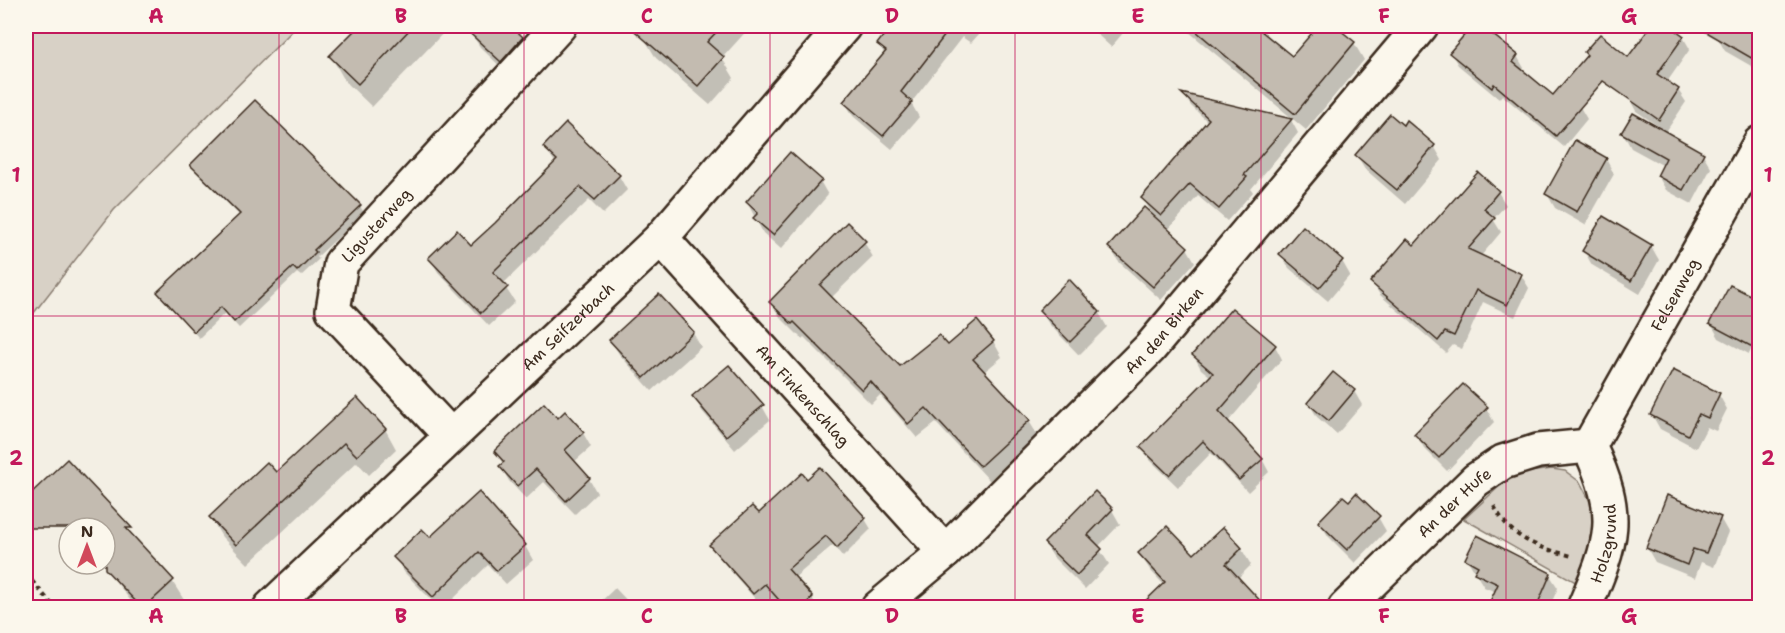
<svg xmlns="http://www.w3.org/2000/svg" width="1785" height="633" font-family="'Shantell Sans',sans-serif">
<rect width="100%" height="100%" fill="#f3efe4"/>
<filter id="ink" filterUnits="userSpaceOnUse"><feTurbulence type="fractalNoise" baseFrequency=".0167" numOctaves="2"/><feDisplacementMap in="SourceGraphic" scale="12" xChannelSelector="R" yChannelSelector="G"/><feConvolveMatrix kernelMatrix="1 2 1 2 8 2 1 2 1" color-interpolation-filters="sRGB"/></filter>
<g filter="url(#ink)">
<g fill="#d8d1c6" stroke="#8a7e72" stroke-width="1.5">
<path d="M26,26H297L114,210L26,323Z"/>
<path d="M1552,469L1565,471L1580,482L1592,505L1597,528L1579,584L1464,519L1504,482L1520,473Z"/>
</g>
<g fill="#0003">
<path d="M361,26H447L448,28L372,107L345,81L331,56Z"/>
<path d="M478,26H509L522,38L530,52L509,75L480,47L471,33Z"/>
<path d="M655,26H751L722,58L734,78L710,105L656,58L644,38Z"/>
<path d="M893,26H986L971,43L962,37L911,103L919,117L892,149L853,116L845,102L885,55L879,44Z"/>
<path d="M1088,26H1129L1111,47Z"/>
<path d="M1182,26H1253L1292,58L1320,26H1332L1354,43L1364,60L1306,130Z"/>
<path d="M1474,26H1480L1517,56L1524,68L1522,71L1553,97L1580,107L1587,119L1564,147L1502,95L1499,99L1458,65L1451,53Z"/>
<path d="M1653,26H1667L1683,37L1690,49L1667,82L1678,90L1686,102L1665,133L1703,154L1711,168L1692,204L1666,190L1658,176L1664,166L1631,148L1623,133L1660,130L1661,128L1636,111L1629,98V60Z"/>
<path d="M1724,26H1760V71L1725,51L1717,37Z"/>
<path d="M1184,95L1291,120L1298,133L1251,189L1253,192L1227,221L1198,196L1168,230L1187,248L1195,262L1161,300L1118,261L1110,247L1153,216L1143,198L1208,122L1191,106Z"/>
<path d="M1434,146L1442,160L1405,204L1365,169L1357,155Z"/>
<path d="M545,147L619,176L627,190L603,214L589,200L503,284L515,302L489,326L438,272L430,258L471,247L556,164Z"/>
<path d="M1606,159L1614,174L1585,225L1555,208L1547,194Z"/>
<path d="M192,165L360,206L364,213L317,257L319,259L301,276L297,273L239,328L225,313L199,338L163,299L159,292L240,216L196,172Z"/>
<path d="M820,181L828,195L781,249L763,233L747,202Z"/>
<path d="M1498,192L1506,205L1493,219L1501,232L1481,256L1521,275L1529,288L1515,317L1483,302L1462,349L1453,345L1446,353L1380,295L1372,282L1414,247Z"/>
<path d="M1760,234V247L1756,240Z"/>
<path d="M864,242L873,257L831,298L900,368L948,347L993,341L1002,357L984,372L1029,421L1038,436L990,481L936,423L917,438L880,395L871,404L804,337L802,339L780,317L771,302Z"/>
<path d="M1651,246L1659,260L1640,294L1592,265L1584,251Z"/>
<path d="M1281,254L1342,261L1350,275L1328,301L1289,268Z"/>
<path d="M1069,282L1099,313L1107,327L1079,355L1049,324L1040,310Z"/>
<path d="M1711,324L1760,334L1749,354L1719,338Z"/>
<path d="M693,333L701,347L652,391L619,354L611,340Z"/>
<path d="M1275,346L1282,359L1227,423L1262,459L1269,472L1248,492L1211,453L1178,487L1150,460L1142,447L1211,377L1201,369L1194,356Z"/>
<path d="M1354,391L1362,405L1337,434L1317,417L1309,403Z"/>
<path d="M1719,395L1727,409L1716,431L1707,427L1696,448L1660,429L1652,415Z"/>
<path d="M694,397L762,406L770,420L735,450L702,411Z"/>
<path d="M357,400L385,429L396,449L369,475L357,462L248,564L222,537L210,517L276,474Z"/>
<path d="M1760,400V430L1751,416Z"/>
<path d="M1486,408L1494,422L1447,471L1424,448L1416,434Z"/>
<path d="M558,420L583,433L591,447L574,462L589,479L597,493L575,514L544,482L526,499L509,481L501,467L503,464L496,451Z"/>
<path d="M1095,493L1112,510L1120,524L1098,547L1109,564L1085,589L1054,558L1045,544Z"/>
<path d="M759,515L865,519L871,529L843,557L833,545L794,578L812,597L817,608H763L717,555L711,545Z"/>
<path d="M1378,517L1386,531L1355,563L1328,536L1320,522Z"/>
<path d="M1720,518L1728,532L1714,567L1701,562L1695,578L1655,562L1647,548Z"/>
<path d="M122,520L133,538L172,581L184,600L176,608H136L103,564H105V528H74Z"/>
<path d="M429,539L525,546L533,560L506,584L488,565L444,608H439L403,571L395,557Z"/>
<path d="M1241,548L1251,565L1238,578L1164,585L1150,570L1140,554L1194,556Z"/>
<path d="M1467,559L1549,574L1558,588L1549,608H1489L1496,592L1484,587Z"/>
<path d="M615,588L634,608H594Z"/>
</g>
<g fill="#c3bbb0" stroke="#3b2a1e" stroke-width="1.5">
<path d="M359,26H413L358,84L329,56Z"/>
<path d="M462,26H511L523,37L501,62Z"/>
<path d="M629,26H722L707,42L724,57L698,86Z"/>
<path d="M891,26H952L901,92L912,102L883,136L843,102L886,51L877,44Z"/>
<path d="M1190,26H1255L1292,56L1318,26H1335L1355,42L1295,114Z"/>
<path d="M1472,26H1482L1518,55L1513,62L1553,95L1587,55L1584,52L1600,34L1628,57L1651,26H1670L1684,36L1657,74L1679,89L1659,120L1603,81L1556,136L1494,84L1492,88L1449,53Z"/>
<path d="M1696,26H1760V63Z"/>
<path d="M1181,93L1292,119L1244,175L1247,177L1219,209L1190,184L1161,216L1141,198L1209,119Z"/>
<path d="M255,100L361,205L314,250L316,252L297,271L293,267L234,322L221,307L194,332L157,292L240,214L190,165Z"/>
<path d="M1633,113L1704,153L1683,190L1657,176L1666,158L1621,133Z"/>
<path d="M1390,114L1403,125L1406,120L1435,145L1397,190L1355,155Z"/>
<path d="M566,123L620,175L595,200L580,187L493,272L508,287L481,313L428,258L457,230L471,245L495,223L557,160L543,147Z"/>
<path d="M1575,140L1607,158L1577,212L1545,194Z"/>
<path d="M790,152L822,180L773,235L753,218L758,213L746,202Z"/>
<path d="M1478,172L1499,191L1484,209L1495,218L1468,249L1522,274L1507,305L1476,290L1454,336L1445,332L1438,341L1370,282L1407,239L1414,245Z"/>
<path d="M1144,207L1188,247L1153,287L1108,247Z"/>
<path d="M1603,216L1652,245L1631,281L1582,251Z"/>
<path d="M847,222L866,241L820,285L900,366L939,335L948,345L977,320L994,341L973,359L1030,420L980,466L926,408L908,424L870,381L862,390L794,322L792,324L769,302Z"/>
<path d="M1303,226L1343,260L1319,288L1279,254Z"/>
<path d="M1069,279L1100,312L1070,342L1039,310Z"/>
<path d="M1730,285L1760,300V351L1709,324Z"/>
<path d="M659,294L694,332L644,378L609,340Z"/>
<path d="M1232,308L1276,345L1219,411L1263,459L1239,480L1203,441L1169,475L1140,447L1213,373L1192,355Z"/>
<path d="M729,365L764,405L726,436L692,396Z"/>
<path d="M1673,370L1720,393L1708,418L1699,414L1688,435L1650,415Z"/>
<path d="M1333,372L1355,390L1329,421L1307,403Z"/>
<path d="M1463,384L1488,407L1439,458L1414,434Z"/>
<path d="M357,397L386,429L357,456L344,443L236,545L209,517L267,462L276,472Z"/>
<path d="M544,403L558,418L565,411L584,432L565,450L590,478L566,501L536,469L517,486L499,466L504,462L494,451Z"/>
<path d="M67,459L132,528H126L174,580L144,608H142L105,569V528H26V498Z"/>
<path d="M820,467L866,518L837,548L826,536L788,569L813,597L801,608H786L765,584L753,594L709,545L752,506L759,513L802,473L807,479Z"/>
<path d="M1095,491L1113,509L1088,535L1102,549L1077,575L1044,543Z"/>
<path d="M479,492L526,545L497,571L479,552L433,597L393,557L422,529L430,537Z"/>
<path d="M1356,493L1380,516L1347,550L1318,522L1343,496L1349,501Z"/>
<path d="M1667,495L1721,517L1706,553L1693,549L1687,565L1646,548Z"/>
<path d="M1167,526L1194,554L1223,527L1242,548L1226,564L1267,608H1138L1165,582L1138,553Z"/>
<path d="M1477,535L1551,573L1536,608H1487L1498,584L1474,573L1478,566L1465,559Z"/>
</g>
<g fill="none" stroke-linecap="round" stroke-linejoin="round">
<g stroke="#3b2a1e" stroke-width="38">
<g id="street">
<path id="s1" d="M661,238L945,552"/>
<path id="s2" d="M451,436L333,310L341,263L559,26"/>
<path id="s3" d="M1589,446L1760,143"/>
<path id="s4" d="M270,608L661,238L844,26"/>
<path id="s5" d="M878,608L945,552L1150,348L1421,26"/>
<path id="s6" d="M1345,608L1476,480L1503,462L1538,451L1589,446"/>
<path id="s7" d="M1584,608C1613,540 1622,516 1589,446"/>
</g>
</g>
<g stroke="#3b2a1e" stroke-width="4" stroke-dasharray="4.5 4.5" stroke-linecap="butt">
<path d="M1494,506C1512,540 1537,547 1572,556"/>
<path d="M26,574L55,608"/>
</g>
<use href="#street" stroke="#fbf7ec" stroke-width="33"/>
</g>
</g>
<path fill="none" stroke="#c2185b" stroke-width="1.5" stroke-opacity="0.55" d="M279,26V608M524,26V608M770,26V608M1015,26V608M1261,26V608M1506,26V608M26,316H1760"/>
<g text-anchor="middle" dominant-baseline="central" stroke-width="5" stroke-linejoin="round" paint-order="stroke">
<g font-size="16" fill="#3b2a1e" stroke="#fbf7ec">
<text stroke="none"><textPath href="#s2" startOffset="272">Ligusterweg</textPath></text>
<text stroke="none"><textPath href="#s3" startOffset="174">Felsenweg</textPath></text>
<text stroke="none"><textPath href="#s4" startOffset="410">Am Seifzerbach</textPath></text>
<text stroke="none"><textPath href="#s5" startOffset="399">An den Birken</textPath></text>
<text stroke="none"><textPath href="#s1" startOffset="212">Am Finkenschlag</textPath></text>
<text stroke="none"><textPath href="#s6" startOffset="152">An der Hufe</textPath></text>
<text stroke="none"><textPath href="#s7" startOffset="68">Holzgrund</textPath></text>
</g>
</g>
<rect width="1785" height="633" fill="none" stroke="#fbf7ec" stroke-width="66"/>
<g transform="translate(87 546)"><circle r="28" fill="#fbf7ec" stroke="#aea59a" stroke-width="1.5"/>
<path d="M0-4.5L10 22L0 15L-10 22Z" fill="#d1495b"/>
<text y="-9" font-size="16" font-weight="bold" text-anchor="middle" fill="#3b2a1e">N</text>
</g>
<rect x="33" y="33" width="1719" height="567" fill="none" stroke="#c2185b" stroke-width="2"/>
<g font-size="20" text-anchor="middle" font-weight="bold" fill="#c2185b">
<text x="156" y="23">A</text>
<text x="401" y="23">B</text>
<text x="647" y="23">C</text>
<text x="892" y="23">D</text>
<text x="1138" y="23">E</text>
<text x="1384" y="23">F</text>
<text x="1629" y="23">G</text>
<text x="16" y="182">1</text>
<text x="1768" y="182">1</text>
<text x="16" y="465">2</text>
<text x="1768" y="465">2</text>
<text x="156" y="623">A</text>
<text x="401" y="623">B</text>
<text x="647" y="623">C</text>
<text x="892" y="623">D</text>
<text x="1138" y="623">E</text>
<text x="1384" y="623">F</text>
<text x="1629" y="623">G</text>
</g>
</svg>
